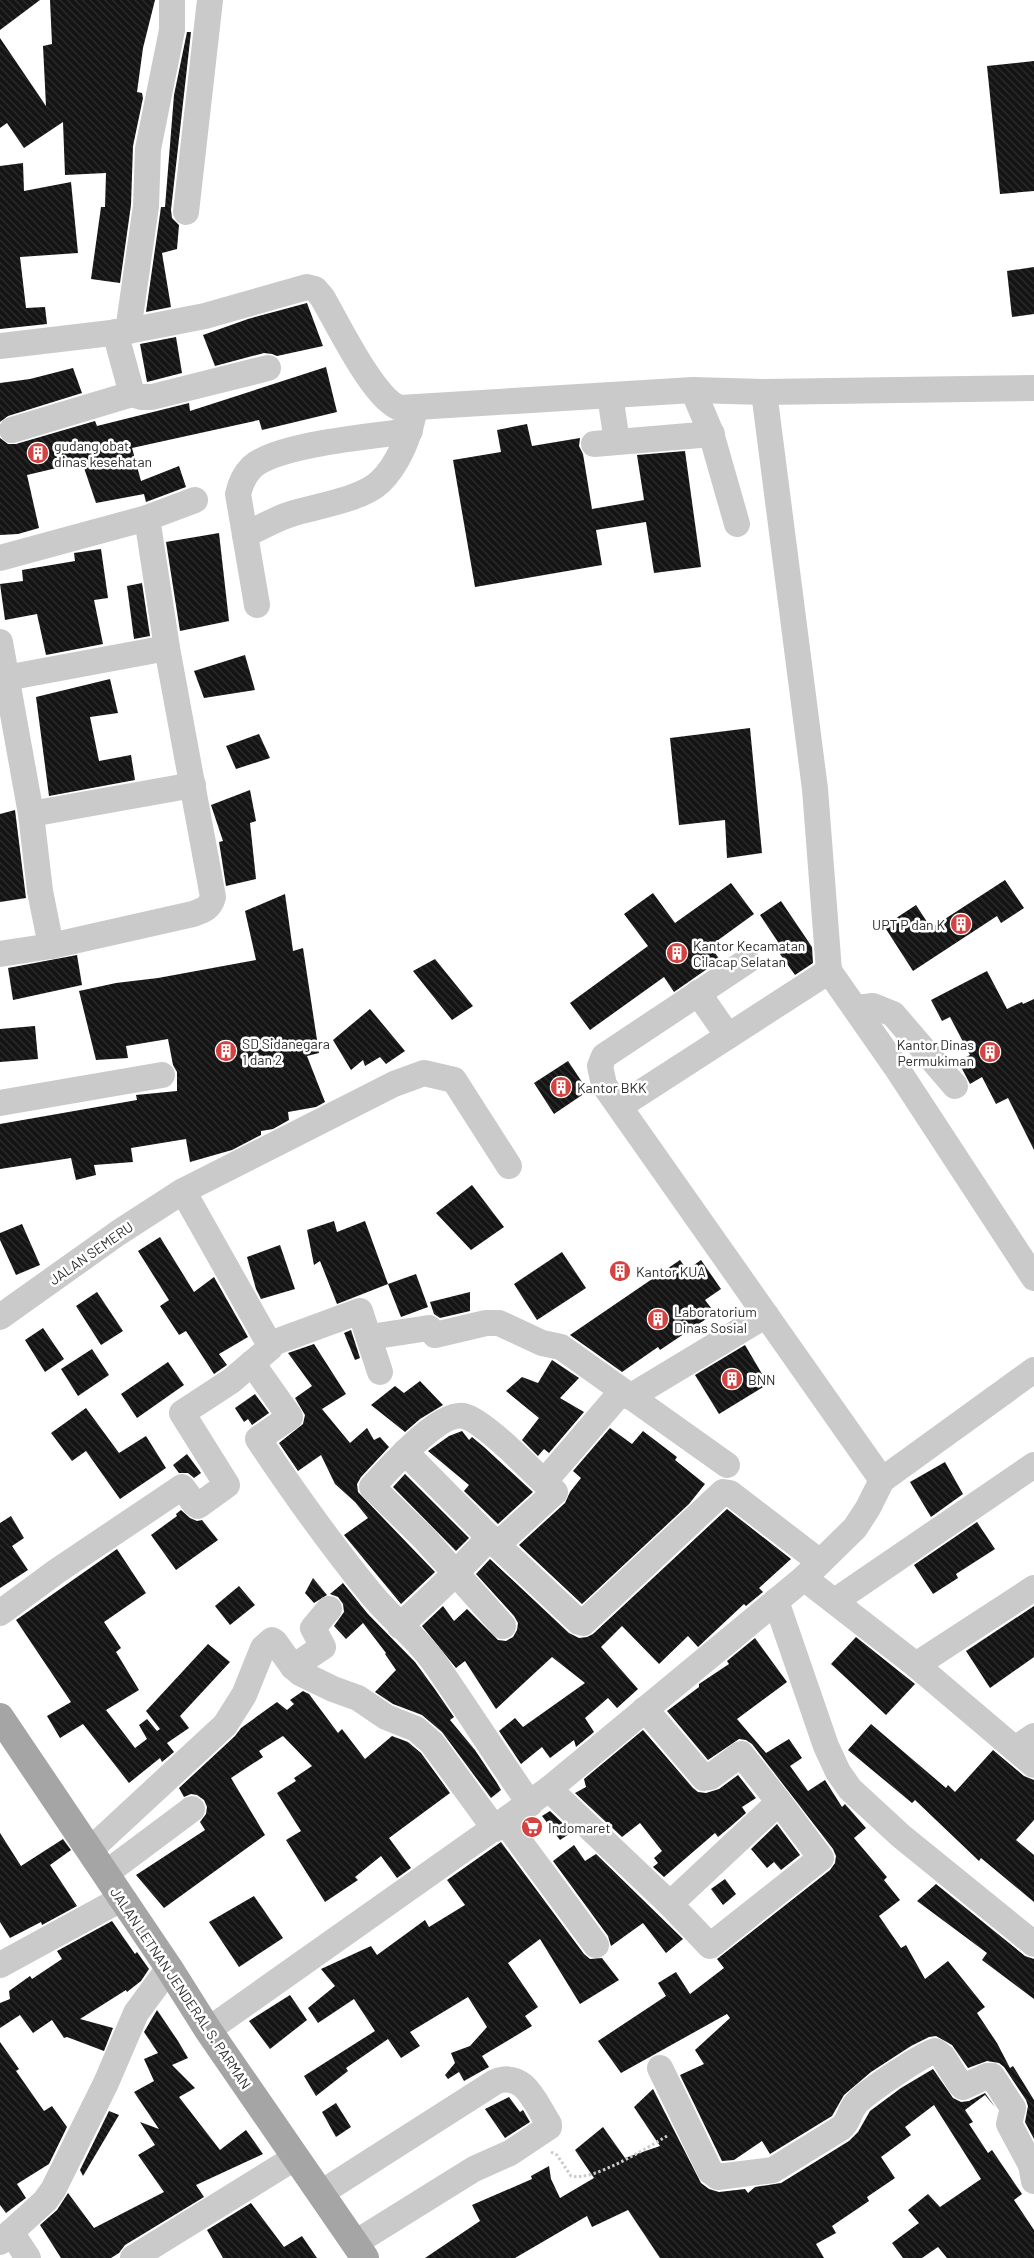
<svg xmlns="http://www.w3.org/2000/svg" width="1034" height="2258" font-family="Barlow,sans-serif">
<defs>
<pattern id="building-back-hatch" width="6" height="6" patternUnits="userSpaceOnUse" patternTransform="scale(1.25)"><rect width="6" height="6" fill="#141414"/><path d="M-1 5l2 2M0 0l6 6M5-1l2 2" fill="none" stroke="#2e2e2e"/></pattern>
</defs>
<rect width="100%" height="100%" fill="#fff"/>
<g fill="url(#building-back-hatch)">
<path d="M0,0H40L0,30Z"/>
<path d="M50,0H155L143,48L137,92L142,93L143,98L133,146L131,205L120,283L91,279L101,207H105L106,173L65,175L63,122L24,148L7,123L0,128V38L46,106L43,46L52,44Z"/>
<path d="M187,32H191L171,210L172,218L179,225L177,249L162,253L171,307L146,312L161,207H165L174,95Z"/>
<path d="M1034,61V191L1000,194L987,66Z"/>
<path d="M23,163L24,191L71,182L78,253L20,257L26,308L45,307L47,324L0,329V166Z"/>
<path d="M1034,267V314L1012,317L1007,271Z"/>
<path d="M307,303L323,346L277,356L272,354L264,353L215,366L203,335L248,319Z"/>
<path d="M176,337L182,373L147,382L140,344Z"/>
<path d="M326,367L337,412L262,430L259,420L132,448L141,481L179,466L186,487L146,502L144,494L96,503L82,462L27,475L39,528L18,534L0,535V438L8,444H16L95,421L97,426L189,403L190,411Z"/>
<path d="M73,368L82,393L8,416L0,422V383L30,379Z"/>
<path d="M527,424L532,446L580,438L579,446L583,454L592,509L644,500L637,455L685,451L701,567L654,573L646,522L596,530L602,565L475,587L453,460L501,452L497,430Z"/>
<path d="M219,533L229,621L180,631L166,542Z"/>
<path d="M101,549L108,598L94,600L103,644L46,655L37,614L5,620L0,584L23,581L22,570L75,561L74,553Z"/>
<path d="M142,583L150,636L134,639L127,586Z"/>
<path d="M245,655L255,690L204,698L194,671Z"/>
<path d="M110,679L118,713L90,717L99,761L131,755L135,780L49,796L36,697Z"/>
<path d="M750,728L762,853L727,858L725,820L679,825L670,738Z"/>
<path d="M259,734L270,758L236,769L226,746Z"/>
<path d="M250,790L256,821L250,823L256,879L226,886L219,842L223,841L211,805Z"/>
<path d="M15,810L26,898L0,902V814Z"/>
<path d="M1005,880L1024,908L1001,923L997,916L913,971L884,926L916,905L931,928Z"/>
<path d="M731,883L754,914L710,946L720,960L674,992L664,977L590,1030L570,1003L648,946L624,914L653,893L675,923Z"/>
<path d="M285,894L293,951L303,948L319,1053L307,1056L325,1102L316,1107L288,1112L289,1120L273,1129L261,1131V1135L232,1150L190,1162L186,1139L131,1148L133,1162L94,1165L96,1175L76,1180L71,1158L0,1169V1124L137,1100L136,1095L177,1091V1072L173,1065L168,1039L126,1046L128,1058L96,1060L79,991L116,983L158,978L256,960L245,911Z"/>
<path d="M781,901L812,947L813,963L795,975L780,954L784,951L760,915Z"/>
<path d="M77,955L82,985L13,1000L8,968Z"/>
<path d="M435,959L473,1006L452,1020L413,971Z"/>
<path d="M987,971L1007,1009L1022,1002L1023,1004L1034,999V1150L1008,1098L996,1104L982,1077L970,1084L958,1061L970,1055L950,1017L942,1021L931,1000Z"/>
<path d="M370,1009L405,1051L386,1064L380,1057L365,1066L363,1060L351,1070L333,1040Z"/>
<path d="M35,1026L38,1059L0,1062V1029Z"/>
<path d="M568,1061L588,1091L554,1114L534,1083Z"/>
<path d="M472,1185L504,1227L471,1250L436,1213Z"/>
<path d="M334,1221L337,1232L365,1221L388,1284L337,1304L320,1261L314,1265L307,1230Z"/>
<path d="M22,1224L40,1265L16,1275L0,1240V1233Z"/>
<path d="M160,1237L194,1292L214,1277L248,1337L219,1354L227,1365L214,1374L186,1331L179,1335L160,1306L169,1300L138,1251Z"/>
<path d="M280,1245L295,1289L261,1299L256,1289L247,1257Z"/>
<path d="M562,1252L586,1288L537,1320L514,1284Z"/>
<path d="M680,1260L687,1270L701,1260L721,1289L705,1300L715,1313L660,1350L658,1347L622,1372L570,1335Z"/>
<path d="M416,1274L428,1307L401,1317L388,1284Z"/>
<path d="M97,1292L123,1331L101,1345L76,1306Z"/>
<path d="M470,1292V1311L440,1318L434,1314L430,1302Z"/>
<path d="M43,1328L64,1359L45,1372L25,1340Z"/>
<path d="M351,1330L360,1358L355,1360L344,1333Z"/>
<path d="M314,1344L346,1394L322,1409L350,1443L367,1428L374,1440L380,1437L389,1447L361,1477L357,1484L358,1492L435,1572L401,1604L344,1535L368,1518L355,1502L335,1484L321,1455L298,1471L279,1443L303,1424L305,1415L295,1398L312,1386L288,1353Z"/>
<path d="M745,1345L768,1384L719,1414L695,1375Z"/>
<path d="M92,1349L109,1375L78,1396L61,1369Z"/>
<path d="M552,1360L579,1378L560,1398L584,1412L549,1453L544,1449L538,1456L522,1440L539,1418L506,1391L522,1377L538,1383Z"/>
<path d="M168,1362L184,1385L137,1418L121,1394Z"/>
<path d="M420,1381L443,1405L420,1419L405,1432L371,1405L395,1386L404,1393Z"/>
<path d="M255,1394L269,1413L252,1425L248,1419L244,1422L235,1408Z"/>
<path d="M86,1408L119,1453L146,1436L166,1468L120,1499L86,1451L72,1461L51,1433Z"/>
<path d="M610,1428L632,1444L643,1431L677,1457L675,1460L705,1484L689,1504L582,1604L519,1545L565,1503L570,1492L581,1478L573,1471Z"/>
<path d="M462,1431L469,1440L472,1437L484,1447L533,1492L498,1524L464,1491L469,1485L428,1451L449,1436Z"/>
<path d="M187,1454L201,1473L194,1478L188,1473H179L173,1465Z"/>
<path d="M945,1462L963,1494L931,1517L910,1482Z"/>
<path d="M405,1474L469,1538L456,1551L393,1487Z"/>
<path d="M727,1509L791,1559L759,1588L763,1592L746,1606L744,1604L698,1647L688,1636L659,1664L622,1626L601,1647L638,1689L617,1708L608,1698L585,1718L594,1732L576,1747L574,1740L550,1758L542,1747L521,1764L499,1731L515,1718L523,1727L585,1683L552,1657L496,1709L465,1661L456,1668L422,1626L443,1606L454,1621L467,1609L498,1640L506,1641L513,1637L517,1630L518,1623L514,1616L476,1574L490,1559L569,1633L579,1638L587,1637L593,1634Z"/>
<path d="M181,1510L190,1518L197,1521L202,1520L218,1540L176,1570L151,1535L177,1516L176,1514Z"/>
<path d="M11,1516L24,1538L12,1546L28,1570L0,1588V1523Z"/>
<path d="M977,1522L995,1549L956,1574L958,1578L933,1594L914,1565Z"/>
<path d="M117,1549L146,1593L104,1622L121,1648L116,1652L139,1690L106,1710L135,1748L147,1739L139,1725L147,1719L157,1731L160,1729L146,1711L208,1644L230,1662L180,1716L189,1728L167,1743L174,1752L162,1762L160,1758L129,1783L83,1724L60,1738L47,1716L71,1702L16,1620Z"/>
<path d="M313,1578L327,1595L314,1603L305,1593Z"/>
<path d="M343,1583L368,1614L415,1662L434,1688L454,1717L450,1720L475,1750L497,1783L501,1790L491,1798L442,1732L422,1715L393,1704L375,1692L396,1670L385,1654L386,1653L363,1623L346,1639L334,1626L344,1612L343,1604L338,1597L330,1594Z"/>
<path d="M239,1586L255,1605L230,1625L215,1606Z"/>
<path d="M1034,1606V1657L990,1688L966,1651Z"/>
<path d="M856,1637L915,1684L886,1715L831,1664Z"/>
<path d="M755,1638L787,1682L737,1719L766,1753L789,1739L802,1758L790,1766L808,1791L825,1780L842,1807L845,1804L866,1828L854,1838L887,1877L884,1880L900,1900L879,1916L901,1948L906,1945L925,1979L948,1961L985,2007L977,2013L997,2043L1010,2068L1013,2066L1034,2100V2139L1025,2122L1028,2106L1026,2100L1004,2067L999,2063L987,2061L968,2068L952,2045L936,2036L929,2037L911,2046L871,2072L844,2095L832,2116L770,2154L762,2141L734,2160L722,2161L680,2075L704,2064L695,2050L730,2018L727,2014L621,2073L598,2041L666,1996L658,1983L676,1972L690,1994L724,1968L717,1959L830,1870L835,1863L836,1856L833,1849L752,1744L746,1740L739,1739L708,1760L667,1711L699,1687V1684L729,1664L727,1661Z"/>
<path d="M303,1691L309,1694L338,1733L342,1729L365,1759L392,1736L408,1742L421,1753L450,1793L389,1838L411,1868L397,1878L381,1856L355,1877L358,1880L325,1902L286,1840L301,1831L277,1793L296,1781L294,1778L312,1766L283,1736L259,1751L263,1757L231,1778L265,1835L164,1908L136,1875L205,1830L200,1822L206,1814L207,1807L204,1800L197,1795L191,1794L184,1797L179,1788L235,1736L241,1728L277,1702L287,1710L294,1704L290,1700Z"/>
<path d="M871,1724L946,1788L948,1785L955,1792L993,1750L1024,1776L1034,1780V1820L1016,1840L1034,1855V1902L981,1858L979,1861L915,1800L912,1803L848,1750Z"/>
<path d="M643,1730L693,1788L698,1792L706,1793L719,1789L738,1775L756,1798L742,1807L746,1813L730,1827L718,1837L715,1833L664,1877L653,1867L658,1863L654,1858L662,1851L640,1823L622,1837L575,1793L586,1787L584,1779Z"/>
<path d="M550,1811L572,1832L560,1840L542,1816Z"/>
<path d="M777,1824L800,1855L781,1870L774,1862L767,1868L751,1849Z"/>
<path d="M0,1833L21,1866L63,1839L71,1850L50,1865L77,1906L42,1925L41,1922L10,1938L0,1922Z"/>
<path d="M501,1842L584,1954L590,1959L602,1958L619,1980L580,2004L540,1939L508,1963L538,2007L525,2016L532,2026L482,2056L489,2067L464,2081L459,2072L448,2079L445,2075L455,2063L451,2053L470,2046L487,2027L468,1997L410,2032L420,2046L401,2058L388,2039L346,2068L348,2071L316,2096L304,2076L375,2031L354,1999L318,2023L308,2008L335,1986L321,1969L371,1946L377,1955L425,1920L429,1927L465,1905L447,1880Z"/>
<path d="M574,1845L585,1861L596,1854L683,1939L666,1953L643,1923L611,1946L608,1936L553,1861Z"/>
<path d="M725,1879L736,1894L723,1905L711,1889Z"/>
<path d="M936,1884L1025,1956L1034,1959V1999L982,1960L987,1953L917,1901Z"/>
<path d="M254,1896L283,1938L239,1967L209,1922Z"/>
<path d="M112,1921L135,1954L137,1952L149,1969L141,1981L127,1992L126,1990L80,2019L113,2028L104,2051L67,2037L64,2038L52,2020L33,2033L20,2015L0,2028V2003L10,1999L9,1991L30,1976L32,1979L62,1959L57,1951Z"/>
<path d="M290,1995L307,2020L270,2049L249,2021Z"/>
<path d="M157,2010L178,2041L188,2058L172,2065L195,2088L179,2097L220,2150L246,2130L263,2154L196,2185L204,2197L125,2245L119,2253L111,2258H61L40,2225L57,2210L68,2193L94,2228L164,2192L138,2155L155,2145L140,2122L159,2129L134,2092L154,2081L144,2059L158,2053L144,2032Z"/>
<path d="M0,2042L19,2069L16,2071L44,2111L52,2106L67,2127L49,2164L17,2184L26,2198L6,2213L0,2205Z"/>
<path d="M933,2069L953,2098L961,2102L969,2101L985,2093L995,2107L985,2095L965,2110L973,2122L969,2124L988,2153L992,2150L1022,2194L1014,2200L1034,2230V2258H947L938,2247L922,2258H903L892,2243L919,2223L908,2210L928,2194L940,2207L981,2179L934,2105L905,2127L911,2135L881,2157L895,2178L867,2197L869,2201L832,2226L836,2233L816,2244L824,2258H660L628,2210L592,2227L587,2216L515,2258H425L480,2221L472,2205L532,2179L531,2176L549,2166L551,2179L560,2198L594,2178L575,2150L603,2127L625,2158L660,2146L634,2107L653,2089L701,2183L709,2189L719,2192L745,2189L748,2193L755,2187L781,2183L849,2141L858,2132L870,2111L901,2088Z"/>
<path d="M509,2097L520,2112L523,2110L530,2122L505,2138L485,2109Z"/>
<path d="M336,2103L351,2127L336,2137L322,2112Z"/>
<path d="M109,2111L119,2115L83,2176L80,2170Z"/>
<path d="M251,2203L284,2247L302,2236L317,2258H223L207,2230Z"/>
</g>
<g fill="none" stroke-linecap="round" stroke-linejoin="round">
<path stroke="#cacaca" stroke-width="3" stroke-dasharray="2.5 2.5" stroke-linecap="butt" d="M551,2152L557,2155L571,2176C592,2182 647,2148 667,2136"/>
<g stroke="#cacaca" stroke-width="26">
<path d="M186,212L210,0"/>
<path d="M128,331L146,206L148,149L172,30V0"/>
<path d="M115,332L132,394L141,397H152L268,368"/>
<path d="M0,346L128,331L205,316L307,287L315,289L322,297C337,322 374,400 400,408L693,390L764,392L1034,388"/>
<path d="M693,390L711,433L737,524"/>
<path d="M764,392L815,789L829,971"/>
<path d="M610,395L617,442"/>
<path d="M12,430L132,394"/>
<path d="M594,444L712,434"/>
<path d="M245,535C260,528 275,519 291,514C316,506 361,500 380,482C397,466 408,439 413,417"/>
<path d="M0,558L147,518L195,500"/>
<path d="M257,605L238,494C240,485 245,474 252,467C277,444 374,436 410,431"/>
<path d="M0,642L31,814L40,891L51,946L0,954"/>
<path d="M6,678L167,648"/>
<path d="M31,814L193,785"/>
<path d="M51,946L193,914C204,910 210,908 213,897L167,648L147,518"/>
<path d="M747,961L604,1056L600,1066L604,1085L882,1480"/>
<path d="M698,993L728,1036"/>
<path d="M857,1008L873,1006L893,1014L955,1086"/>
<path d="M0,1103L162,1075"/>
<path d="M620,1106L829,971L896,1067L1034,1278"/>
<path d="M0,1317L118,1233L183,1191L394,1084L424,1073L454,1080L509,1166"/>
<path d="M370,1337L429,1328L435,1335L486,1323H499L542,1343L561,1347L727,1465"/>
<path d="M270,1344L360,1311L380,1372"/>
<path d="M252,1363L290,1417L258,1439C294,1493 331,1545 372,1595C392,1619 416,1637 434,1662C467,1709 497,1757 530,1804"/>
<path d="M630,1397L766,1315"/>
<path d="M405,1452L497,1545L579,1622L583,1623L723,1492L730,1493L820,1562"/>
<path d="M497,1545L555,1492L544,1482L622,1391"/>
<path d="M804,1578L916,1665L1034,1765"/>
<path d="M776,1601L826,1746L838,1772L850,1789L901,1836L1034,1944"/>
<path d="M835,1601L1034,1465"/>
<path d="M0,1613L57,1571L182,1487L194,1503L198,1506L227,1485L182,1413L231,1381L271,1347L183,1191"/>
<path d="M400,1626L456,1573L490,1537"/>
<path d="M503,1626L425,1539L372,1487C389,1469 439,1411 464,1416C484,1421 528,1467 544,1482"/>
<path d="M916,1665L1034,1588"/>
<path d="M293,1667L300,1673L333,1689L358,1698L386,1717L416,1729L432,1743L495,1829"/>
<path d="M1015,1749L1034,1736"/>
<path d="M549,1789L670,1904L779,1802L741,1754L710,1777L704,1778L645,1709"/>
<path d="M505,1822L596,1945"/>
<path d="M90,1850L225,1725L244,1695L263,1648L272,1640L275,1642L293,1667L323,1647L313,1628L329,1609"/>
<path d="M105,1874L192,1809"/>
<path d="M670,1904L710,1946L821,1858L779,1802"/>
<path d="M0,1965L121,1899"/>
<path d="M208,2030L549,1789L804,1578L855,1528L868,1508L882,1480L1034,1370"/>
<path d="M660,2068L710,2171L718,2177L773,2170L841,2128C849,2122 849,2112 855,2105C861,2095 923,2054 935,2051L943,2057L960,2084L963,2087L987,2076H992L1013,2108L1009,2124L1031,2165L1034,2181"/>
<path d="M321,2193L495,2082C525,2070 535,2103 549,2124V2127L510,2153L474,2169L355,2243"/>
<path d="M11,2232L28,2258"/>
<path d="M0,2242L45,2201L53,2190L106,2083L136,2013L169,1968"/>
<path d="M133,2258L296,2157"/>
</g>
<path stroke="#a5a5a5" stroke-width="28" d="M0,1717L169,1968L208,2030L365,2258"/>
</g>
<defs>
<g id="building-disc" transform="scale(1.125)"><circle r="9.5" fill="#d24342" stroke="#fff"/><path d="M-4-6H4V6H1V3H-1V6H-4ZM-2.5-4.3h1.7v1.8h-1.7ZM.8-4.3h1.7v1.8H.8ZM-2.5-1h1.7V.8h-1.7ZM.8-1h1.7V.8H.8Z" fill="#fff"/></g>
<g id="supermarket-disc" transform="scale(1.125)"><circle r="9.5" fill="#d24342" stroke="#fff"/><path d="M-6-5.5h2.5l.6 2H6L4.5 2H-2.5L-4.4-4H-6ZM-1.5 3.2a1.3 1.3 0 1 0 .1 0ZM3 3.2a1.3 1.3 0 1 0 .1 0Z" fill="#fff"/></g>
</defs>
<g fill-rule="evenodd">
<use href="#building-disc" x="38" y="453"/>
<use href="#building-disc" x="961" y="924"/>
<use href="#building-disc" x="677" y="953"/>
<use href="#building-disc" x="226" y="1051"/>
<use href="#building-disc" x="990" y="1052"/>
<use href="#building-disc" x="561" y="1087"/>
<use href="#building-disc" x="620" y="1271"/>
<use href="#building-disc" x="658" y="1319"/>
<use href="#building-disc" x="732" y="1379"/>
<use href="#supermarket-disc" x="532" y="1827"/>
</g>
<g text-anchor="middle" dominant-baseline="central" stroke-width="5" stroke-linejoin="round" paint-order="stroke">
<g font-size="14" fill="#2d2d2d" stroke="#fff" text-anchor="start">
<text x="54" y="445">gudang obat<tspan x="54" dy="16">dinas kesehatan</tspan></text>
<text x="945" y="924" text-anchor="end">UPT P dan K</text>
<text x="693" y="945">Kantor Kecamatan<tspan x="693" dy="16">Cilacap Selatan</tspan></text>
<text x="242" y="1043">SD Sidanegara<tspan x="242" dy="16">1 dan 2</tspan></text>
<text x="974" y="1044" text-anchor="end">Kantor Dinas<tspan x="974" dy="16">Permukiman</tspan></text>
<text x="577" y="1087">Kantor BKK</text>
<text x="636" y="1271">Kantor KUA</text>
<text x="674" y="1311">Laboratorium<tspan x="674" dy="16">Dinas Sosial</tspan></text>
<text x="748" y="1379">BNN</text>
<text x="548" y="1827">Indomaret</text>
</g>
<g font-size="14" fill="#2d2d2d" stroke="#fff">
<text transform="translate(91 1253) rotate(-35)">JALAN SEMERU</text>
<text transform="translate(181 1988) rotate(56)">JALAN LETNAN JENDERAL S. PARMAN</text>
</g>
</g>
</svg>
